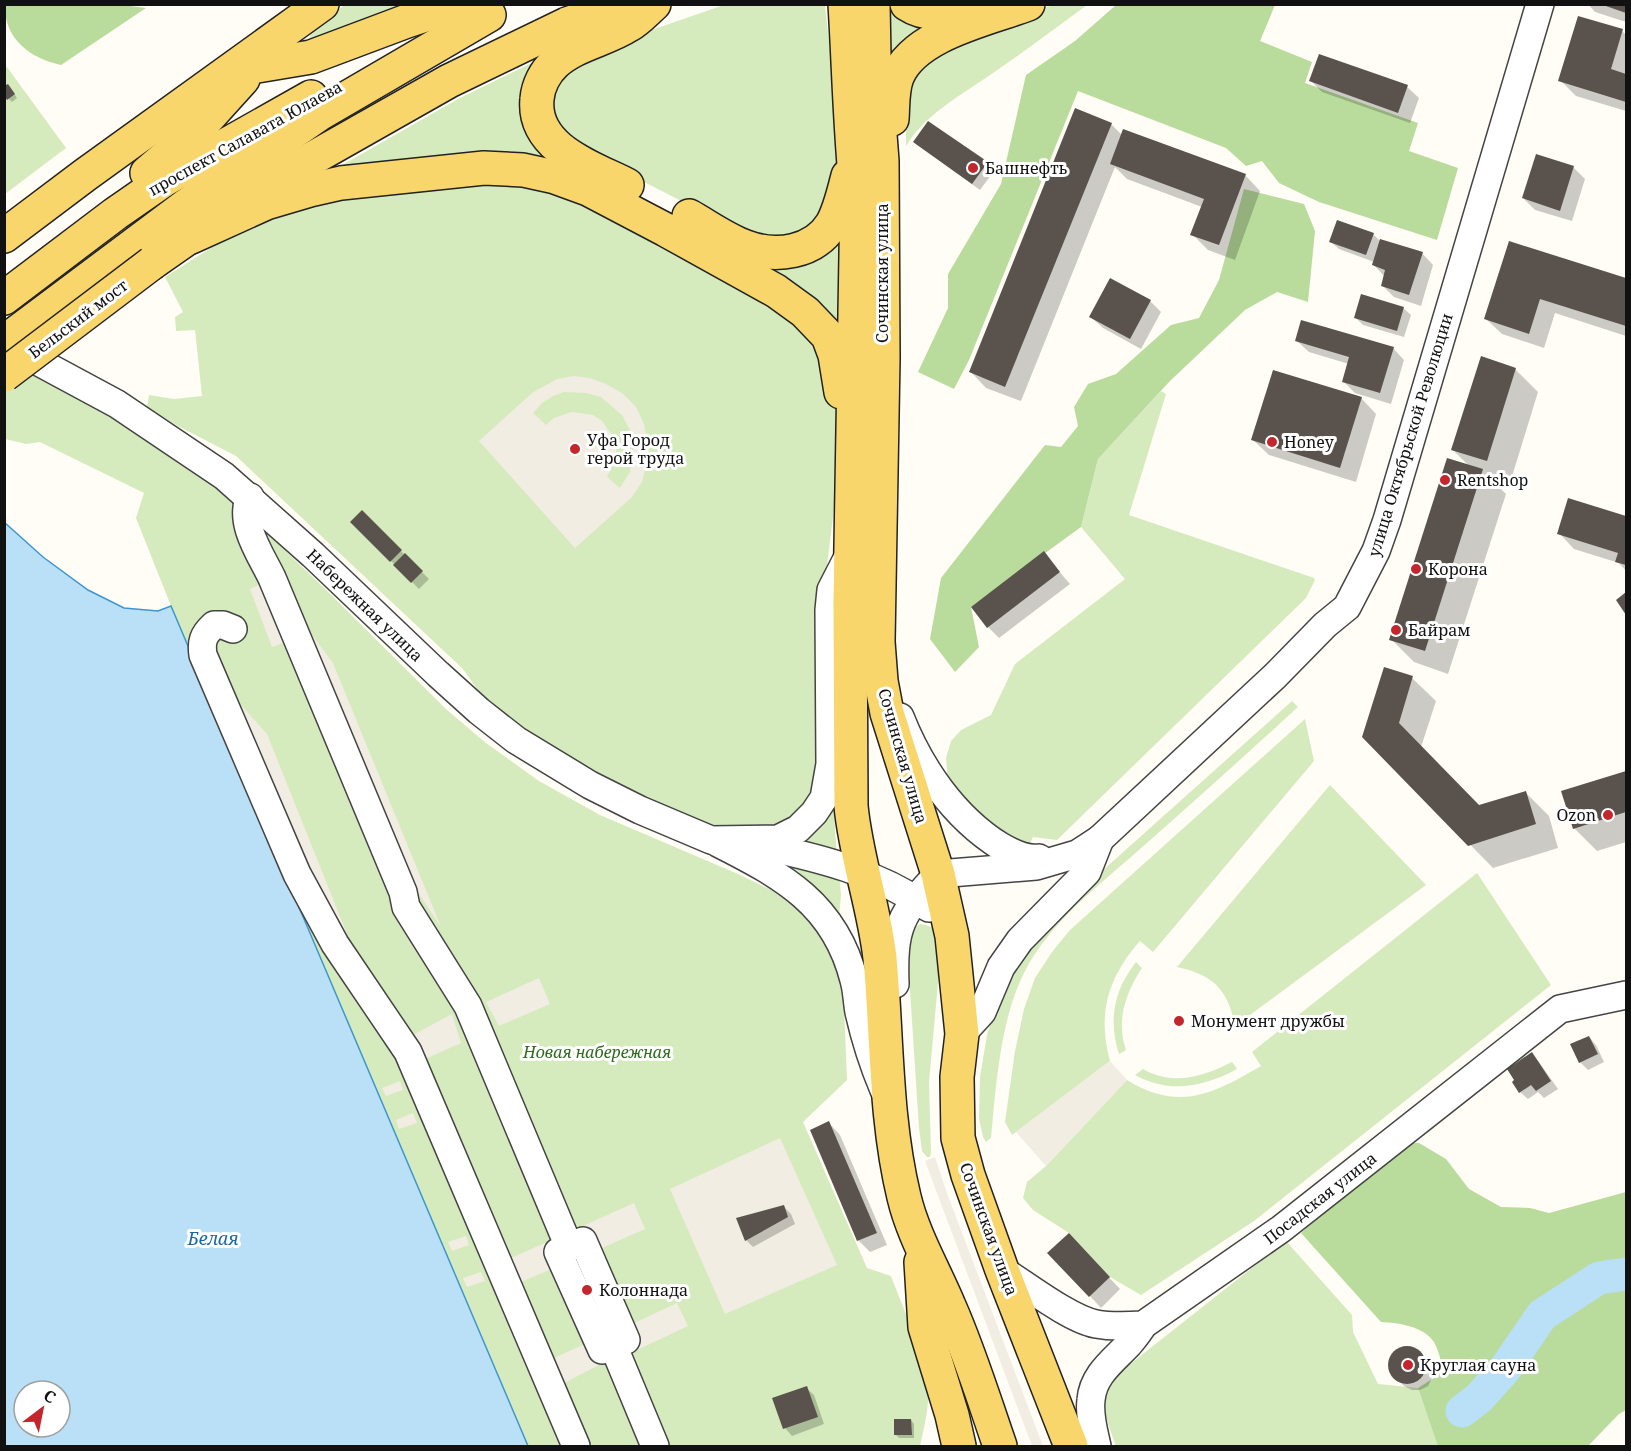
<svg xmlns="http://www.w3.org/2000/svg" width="1631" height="1451" font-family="'Noto Serif',serif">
<rect width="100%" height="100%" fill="#fffdf5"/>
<g fill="#d5ebbd">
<path d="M345,5H413L309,41C310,26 334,13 345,5Z"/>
<path d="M724,5H825C829,48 850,185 823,218C816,226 806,232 798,239L750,236L601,160L573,144L546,107L551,80L631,37Z"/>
<path d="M888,5L908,19L930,27L891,56Z"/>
<path d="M1053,5H1087C1056,28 1025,51 993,73C962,95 926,113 906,146V96L916,67L968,35Z"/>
<path d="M548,55L534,70L565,165L337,168L458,99Z"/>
<path d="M4,63L66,148L5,194H4Z"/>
<path d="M484,176L553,186L811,329L836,387L837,417L835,500L826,574L825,738L809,805L779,830L742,834L689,821L585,772L487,703L463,669L236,456L178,426L147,407L149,395L174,399L202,396L195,330L176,331L175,317L183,312L165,277L268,212Z"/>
<path d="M843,228L845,353L736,252Z"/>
<path d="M4,356L116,416L224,493L316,580L447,710L486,743L539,781L600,815L738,874L771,890L802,911L823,937L843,982L847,1080L803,1122L867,1268L891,1276C904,1311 929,1364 928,1401C927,1416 923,1432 920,1446H528L171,606L136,518L144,493L40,442L26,444L5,439Z"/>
<path d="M1161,391L1166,394L1129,515L1314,578L1315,580L1306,598L1057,840L1033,837L1028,847L1001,839L948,781L946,758L951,741L961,730L991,715L1015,664L1125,579L1081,527L1098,459Z"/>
<path d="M1292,701L1298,707C1246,755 1192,803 1139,850C1097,887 1050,922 1024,973C1000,1021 996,1085 991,1138L986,1142L983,1137L979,1118L980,1077L987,1035L997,1001L1012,969L1073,897Z"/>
<path d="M1305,719L1314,761L1153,952L1140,941C1108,977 1097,1014 1110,1061L1012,1135L1005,1122L1015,1051L1024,1009L1035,978L1052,952L1070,930Z"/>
<path d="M1330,785L1426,885L1235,1026C1228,989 1213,975 1177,967Z"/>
<path d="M833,802L837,857L810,850L799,836Z"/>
<path d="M777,858L839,874L841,895L839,917Z"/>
<path d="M1477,873L1551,985L1254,1221L1141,1295L1110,1277L1069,1233L1033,1210L1023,1198L1027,1182L1046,1166L1127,1080C1179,1112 1213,1094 1261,1066L1252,1052Z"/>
<path d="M920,924C938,927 940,932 941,950L929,1082L931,1153L930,1157H927L922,1151L919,1128L908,959C908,944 906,932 920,924Z"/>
<path d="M1136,962L1142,968C1125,994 1116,1021 1126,1050L1119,1054C1108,1020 1114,990 1136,962Z"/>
<path d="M1232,1062L1237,1069C1204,1087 1169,1094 1135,1075L1143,1069C1172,1086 1203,1077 1232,1062Z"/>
<path d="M1286,1241L1352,1315L1353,1332L1378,1384L1418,1388L1439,1446H1116C1106,1419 1098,1402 1115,1376Z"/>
</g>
<g fill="#b9dc9c">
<path d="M122,5L146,8L61,65C29,58 4,38 5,5Z"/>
<path d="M1116,5H1275L1260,41L1312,62L1305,83L1418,123L1409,151L1458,168L1437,240L1319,202L1279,183L1262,161L1246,166L1226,148L1078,91L969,360L954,389L918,372L948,308V274L1001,184L1026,75L1075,41Z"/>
<path d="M1244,189L1304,204L1315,231L1308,302L1277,292L1245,310L1170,381L1098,459L1081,527L971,607L979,647L955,672L930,639L941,578L1045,445L1061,447L1078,426L1074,407L1088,384L1116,374L1171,325L1199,318L1219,280Z"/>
<path d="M1404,1143H1419L1446,1159L1469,1189L1501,1207L1530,1208L1549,1213L1626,1192V1410L1619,1414L1588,1446H1438L1418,1388L1437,1376L1442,1365C1440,1358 1438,1349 1434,1342C1423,1326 1399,1323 1381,1322L1301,1233Z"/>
</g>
<g fill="#f1ede2" fill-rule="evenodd">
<path d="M574,376L590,378L606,384L622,393L636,407L644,424L649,453L642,482L631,498L575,548L479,441L532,393L557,379ZM564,392L586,393L601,397L622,415L630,430L634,443L630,472L620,488L607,477L616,458V448L614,438L602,421L593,415L572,412L554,418L546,425L533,413L542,403L553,396Z"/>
<path d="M265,582L289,641L272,647L250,589Z"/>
<path d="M297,615L333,663L441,927L400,865Z"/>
<path d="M234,697L267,734L347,934L305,869Z"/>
<path d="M539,978L550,1004L499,1026L486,1002Z"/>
<path d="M452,1014L461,1043L425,1059L413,1035Z"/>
<path d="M1110,1061L1127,1080L1046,1166L1016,1132Z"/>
<path d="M400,1081L403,1090L386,1096L382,1088Z"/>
<path d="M413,1113L417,1123L399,1129L396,1120Z"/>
<path d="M780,1138L837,1265L725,1314L670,1189ZM783,1205L788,1216L745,1241L736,1218Z"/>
<path d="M935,1157L948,1196L1043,1446H1032L925,1161Z"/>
<path d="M634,1203L645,1229L595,1251L583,1226Z"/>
<path d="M466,1236L469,1245L452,1251L448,1242Z"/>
<path d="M545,1243L556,1267L521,1282L511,1258Z"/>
<path d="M481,1272L485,1281L467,1287L463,1278Z"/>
<path d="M677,1303L688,1326L637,1350L628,1326Z"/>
<path d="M589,1342L599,1365L564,1383L554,1358Z"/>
</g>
<path fill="#b9e0f7" stroke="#3f96cf" stroke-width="1.5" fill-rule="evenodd" d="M4,522L43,557L88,590L124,608L158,611L171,606L528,1446H5ZM24,1391H60V1427H24Z"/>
<g fill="#0003">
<path d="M1588,4H1626V22L1595,12Z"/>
<path d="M1622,31L1626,35V111L1576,96L1560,80Z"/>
<path d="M1311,81L1407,87L1419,98L1410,123L1322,92Z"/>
<path d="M11,89L17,98L12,102L9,99Z"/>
<path d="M1111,124L1122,135L1245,175L1260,191L1235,260L1208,250L1192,234L1202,207L1127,179L1115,167L1021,401L986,388L971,372Z"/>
<path d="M915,142L987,163L994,171L980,190L923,149Z"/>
<path d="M1573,167L1585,179L1572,221L1535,210L1523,198Z"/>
<path d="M1373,234L1381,242L1422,253L1433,265L1421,306L1394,297L1382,285L1385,277L1374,265V262L1339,249L1331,242Z"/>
<path d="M1510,243L1626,280V336L1555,313L1544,348L1502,334L1486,319Z"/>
<path d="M1150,301L1161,312L1141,349L1103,328L1091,317Z"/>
<path d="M1403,308L1411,315L1404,337L1363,325L1355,317Z"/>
<path d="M1297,341L1393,348L1404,360L1391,404L1355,393L1343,381L1349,364L1309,352Z"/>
<path d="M1515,369L1538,392L1510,483L1489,477L1506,494L1448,674L1414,662L1391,639L1469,466L1453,450Z"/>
<path d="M1361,398L1376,414L1356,482L1269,455L1253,440Z"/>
<path d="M1569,499L1626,517V571L1619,563L1574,549L1559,533Z"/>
<path d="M362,512L429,579L419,589L352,522Z"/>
<path d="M1043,553L1070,584L999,638L988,627Z"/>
<path d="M1412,678L1436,701L1421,747L1479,807L1525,792L1549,816L1558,848L1493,868L1364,736Z"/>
<path d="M1626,773V842L1597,851L1574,828L1563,792Z"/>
<path d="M1589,1037L1596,1045L1604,1062L1588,1070L1580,1062Z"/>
<path d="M1532,1054L1539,1062L1558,1089L1544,1098L1538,1092L1528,1099L1520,1092Z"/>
<path d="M829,1123L840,1135L887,1245L870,1252L859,1241L812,1130Z"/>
<path d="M783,1206L791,1214L795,1224L753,1247L746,1240Z"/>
<path d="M1080,1247L1120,1289L1101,1308L1090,1296Z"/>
<path d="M1404,1348L1415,1350L1430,1363L1433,1376L1428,1386L1420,1390H1412L1404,1386L1391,1372L1390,1361L1394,1354Z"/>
<path d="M806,1388L814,1395L824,1424L792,1436L785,1428Z"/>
<path d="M911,1420L914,1424V1438H899L895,1434Z"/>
</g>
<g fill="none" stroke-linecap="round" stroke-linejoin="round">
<path stroke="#b9e0f7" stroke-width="33" d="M1462,1411L1479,1398L1505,1369L1542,1315L1599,1278L1626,1274"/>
</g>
<g fill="#5a524d">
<path d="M1603,4H1626V13L1603,5Z"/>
<path d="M1578,16L1623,29L1611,69L1626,74V102L1558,81Z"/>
<path d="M1319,54L1408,85L1398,113L1309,81Z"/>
<path d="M8,84L15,94L7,100L4,95V86Z"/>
<path d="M1075,108L1112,123L1005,387L969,372Z"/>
<path d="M928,121L988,162L972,184L913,142Z"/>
<path d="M1123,129L1246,174L1219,245L1190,235L1204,199L1110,164Z"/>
<path d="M1536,154L1574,166L1560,211L1522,198Z"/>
<path d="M1337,220L1374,233L1366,255L1329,242Z"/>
<path d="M1380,239L1423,252L1409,295L1381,286L1385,270L1372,265Z"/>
<path d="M1509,241L1626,278V326L1540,299L1529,334L1484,319Z"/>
<path d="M1110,278L1151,300L1130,339L1089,317Z"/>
<path d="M1361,294L1404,307L1397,331L1354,318Z"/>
<path d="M1301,320L1394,347L1380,393L1342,382L1349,357L1295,341Z"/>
<path d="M1481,356L1516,368L1487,461L1451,450Z"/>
<path d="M1273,370L1362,397L1340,468L1251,440Z"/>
<path d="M1447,458L1483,469L1425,651L1389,640Z"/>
<path d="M1568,498L1626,516V565L1615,562L1618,553L1557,534Z"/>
<path d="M362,510L402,550L390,562L350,522Z"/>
<path d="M1044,551L1060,572L987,628L971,607Z"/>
<path d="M405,553L423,571L411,583L393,565Z"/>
<path d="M1626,592V615L1616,600Z"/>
<path d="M1384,667L1413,676L1399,723L1479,805L1526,791L1536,824L1468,846L1362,737Z"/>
<path d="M1626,771V812L1573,829L1561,791Z"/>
<path d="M1589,1036L1598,1054L1579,1063L1570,1044Z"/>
<path d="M1532,1052L1551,1081L1536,1091L1531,1085L1519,1093L1512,1082L1514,1080L1507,1069Z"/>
<path d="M829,1121L877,1233L857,1241L810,1130Z"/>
<path d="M784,1205L788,1217L745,1241L736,1218Z"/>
<path d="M1069,1233L1110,1277L1089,1297L1047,1253Z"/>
<circle cx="1407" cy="1365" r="19"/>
<path d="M807,1386L818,1417L783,1429L772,1398Z"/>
<path d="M894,1419H911L912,1435H894Z"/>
</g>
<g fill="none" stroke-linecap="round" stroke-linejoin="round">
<g stroke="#444" stroke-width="30">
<g id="minor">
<path d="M13,348L117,404L224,476L313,555L438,674L479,711L516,740L590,785L640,810L711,840L778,839L798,829L814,813L824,798L830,764L829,610L831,590L850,553"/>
<path d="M250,497C238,523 261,555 272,578L403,892L406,907L468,1006L569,1247"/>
<path d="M233,629L223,625H214C203,635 201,642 203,655L297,874L335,944L408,1052L576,1446"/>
<path d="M900,717C920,768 954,817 1000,846C1012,853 1026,860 1039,858"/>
<path d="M718,843C783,876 835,904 854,980C857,990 857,1001 859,1012C865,1039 873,1064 884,1090"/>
<path d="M758,845C820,858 876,872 929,908"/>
<path d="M895,984C893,928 900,914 938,874L1036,866L1077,854L1100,839L1275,676L1325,625L1347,607L1376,551L1387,520L1540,4"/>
<path d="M962,1034L982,1012L1001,967L1020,940L1087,872L1100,839"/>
<path d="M583,1241L626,1340"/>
<path d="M558,1252L602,1350"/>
<path d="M1002,1270C1026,1285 1070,1319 1096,1324C1112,1327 1127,1326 1143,1325L1281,1229L1560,1009L1626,995"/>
<path d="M613,1345L655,1446"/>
<path d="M1097,1446C1094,1432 1089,1416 1091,1400C1093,1375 1113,1361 1129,1344C1134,1338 1139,1332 1143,1325"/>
</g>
</g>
<g stroke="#222" stroke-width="36">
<g id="major">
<path d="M845,4C849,69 850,134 857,197L850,604L851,806C856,858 874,906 880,958C887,1037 885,1119 904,1197C913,1235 934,1270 949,1306C969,1351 984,1400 1000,1446"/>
<path d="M873,4L874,57L882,161L883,358L878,642L881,681L887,713L938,874L952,936L962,1034L957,1077L958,1138L968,1175L1002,1270L1071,1446"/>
<path d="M907,4C928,18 951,12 973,4"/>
<path d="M239,69L311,57L407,21L458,4"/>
<path d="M892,119C893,105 892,90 897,77C914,34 988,19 1028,4"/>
<path d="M147,173L196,131L243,79"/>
<path d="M627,185C591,167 532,148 537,99C538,86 545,72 555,63C576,44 606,40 629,25C638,20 646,11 654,4"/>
<path d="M689,216C707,226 726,240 746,247C776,258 814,253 832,224C840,210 844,191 848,176"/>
<path d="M4,236L85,175L322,4"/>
<path d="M191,237L266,203L310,190L341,183L484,168L523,170L555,177L588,189L666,230L776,291L805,312L828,336L835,355L841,392"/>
<path d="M152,263L255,191L449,81L567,24L626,4"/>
<path d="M4,298L115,214L164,180L311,97"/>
<path d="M4,342L187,205L321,113L489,15"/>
<path d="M921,1262L925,1327L952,1415L959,1446"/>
</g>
</g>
<use href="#minor" stroke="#fff" stroke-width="27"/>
<use href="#major" stroke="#f9d66b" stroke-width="33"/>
<g stroke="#222" stroke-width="36" stroke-linecap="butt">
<path id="major-bridge" d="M4,375L152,263"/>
</g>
<use href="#major-bridge" stroke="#f9d66b" stroke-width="33"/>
</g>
<g fill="#c4262e" stroke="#fff" stroke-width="2">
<circle cx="973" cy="168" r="6"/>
<circle cx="1272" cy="442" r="6"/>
<circle cx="575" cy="449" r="6"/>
<circle cx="1445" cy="480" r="6"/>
<circle cx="1416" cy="569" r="6"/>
<circle cx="1396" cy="630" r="6"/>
<circle cx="1608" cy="815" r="6"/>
<circle cx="1179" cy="1021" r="6"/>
<circle cx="587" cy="1290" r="6"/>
<circle cx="1408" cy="1365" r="6"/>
</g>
<g text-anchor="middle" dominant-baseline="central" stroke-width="6" stroke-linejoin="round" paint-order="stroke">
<g font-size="16" fill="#111" stroke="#fff">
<text transform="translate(245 138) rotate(-29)">проспект Салавата Юлаева</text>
<text transform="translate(882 273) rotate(-90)">Сочинская улица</text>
<text transform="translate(78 319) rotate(-37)">Бельский мост</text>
<text transform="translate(1410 435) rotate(-73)">улица Октябрьской Революции</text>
<text transform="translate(365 605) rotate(44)">Набережная улица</text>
<text transform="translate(903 756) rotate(74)">Сочинская улица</text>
<text transform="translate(1320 1198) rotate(-38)">Посадская улица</text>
<text transform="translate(989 1229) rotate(70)">Сочинская улица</text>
</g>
<g font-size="16" fill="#111" stroke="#fff" text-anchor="start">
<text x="985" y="168">Башнефть</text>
<text x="587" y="440">Уфа Город<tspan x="587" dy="18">герой труда</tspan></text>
<text x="1284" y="442">Honey</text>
<text x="1457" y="480">Rentshop</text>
<text x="1428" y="569">Корона</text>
<text x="1408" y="630">Байрам</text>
<text x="1596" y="815" text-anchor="end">Ozon</text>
<text x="1191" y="1021">Монумент дружбы</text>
<text x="599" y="1290">Колоннада</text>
<text x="1420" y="1365">Круглая сауна</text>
</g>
<g font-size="16" font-style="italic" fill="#2f6b1f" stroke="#fff">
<text x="597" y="1052">Новая набережная</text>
</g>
<g font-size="18" font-style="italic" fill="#1768a6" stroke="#fff">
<text x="213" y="1238">Белая</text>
</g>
</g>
<rect width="1631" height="1451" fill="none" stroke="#111111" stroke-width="12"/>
<g transform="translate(42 1409) rotate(32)"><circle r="28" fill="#ffffff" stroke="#a0a0a0" stroke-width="1.5"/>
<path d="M0-4.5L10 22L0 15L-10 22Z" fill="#c4262e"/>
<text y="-9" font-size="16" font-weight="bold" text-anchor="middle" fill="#111111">С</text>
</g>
</svg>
